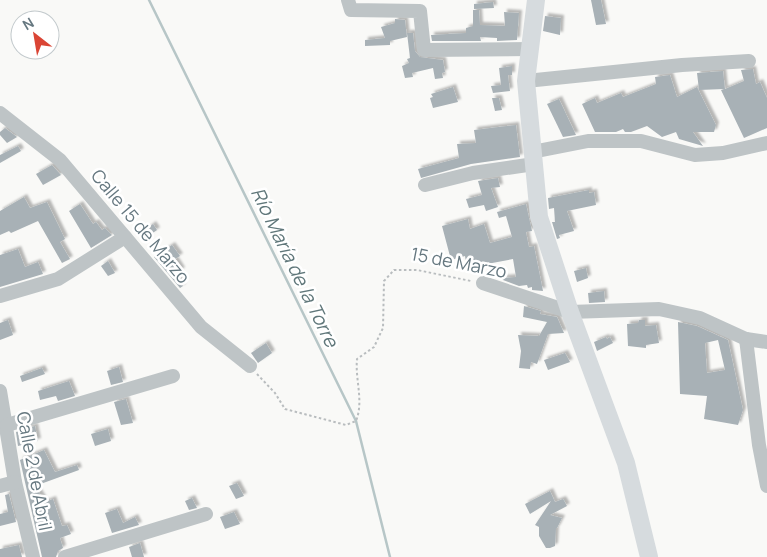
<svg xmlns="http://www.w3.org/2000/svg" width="767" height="557" font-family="Manrope,sans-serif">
<defs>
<filter id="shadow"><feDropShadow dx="3" dy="-3" stdDeviation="1" flood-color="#0004"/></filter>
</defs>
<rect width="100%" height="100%" fill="#f9f9f7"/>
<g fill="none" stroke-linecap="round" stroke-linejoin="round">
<path stroke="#b7c6c7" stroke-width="2.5" d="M149,0L356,421L390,557"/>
</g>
<g fill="#a8b1b6" fill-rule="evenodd" filter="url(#shadow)">
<path d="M591,0H601L606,24L596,25Z"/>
<path d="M493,2L494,8L474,9V4Z"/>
<path d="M473,10H479L480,25L505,26L504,12L519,13L517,40L497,41V38L480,37L481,41H432L431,35L466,33V28L473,26Z"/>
<path d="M545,16L561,18L560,35L543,31Z"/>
<path d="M395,19L405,20L407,37L390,41V45L365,46V40L385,38L381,27L395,23Z"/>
<path d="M407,33H413L415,51L420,57L443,60L445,72L442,73L443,78L435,79L433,68L412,73L413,77L405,78L402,66L409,63L407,59L410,58Z"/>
<path d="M512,66V75H508L510,91L493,93L491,86L501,85L499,68Z"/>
<path d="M753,69L756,84L760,82L767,98V128L744,138L721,90L724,89L699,90L697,73L723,71L725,89L744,81L741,70Z"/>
<path d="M670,75L677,97L697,87L716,125L714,132H693L703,146L679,139L676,132L662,137L647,126L631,132H625L623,129L616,132H595L582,104L595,98L597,103L621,93L623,97L656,84L655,77Z"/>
<path d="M453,87L458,102L433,108L430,98L433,97L431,94Z"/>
<path d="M492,98H499L502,110L495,111Z"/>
<path d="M559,99L576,135L563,137L547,104Z"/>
<path d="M516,125L520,157L471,164L421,178L418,169L459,158L457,144L476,143L474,130Z"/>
<path d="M5,128L17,137L7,143L0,135V132Z"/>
<path d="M18,146L21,151L0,163V155Z"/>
<path d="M52,165L61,175L43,185L36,174Z"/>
<path d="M498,178L500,187L491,188L498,207L486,211L484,205L469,208L466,199L482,195L478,181Z"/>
<path d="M589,190V193L594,192L596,205L567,211L574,231L559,235L560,238L557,239L552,222H555L554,208L549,209L548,198Z"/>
<path d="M24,197L30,208L47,202L65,239L60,242L70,259L62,263L38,221L11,233L9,231L0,235V211Z"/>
<path d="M80,204L93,224L96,222L102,230L105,228L112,235L91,248L69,211Z"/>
<path d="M526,204L532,231L526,232L529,247L534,246L543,291L532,290V287L528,288L527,285L519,286L503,280L502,278L516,277L513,259L476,266L475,260L466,262L465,256L451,260L442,226L468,219L470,229L484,224L490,243L512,237L506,216L499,218L497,212Z"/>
<path d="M153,224L157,230L147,237L143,232Z"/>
<path d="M172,245L180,256L175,259L182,270L175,275L183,286L180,288L154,257Z"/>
<path d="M18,249L25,267L38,262L43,274L0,287V255Z"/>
<path d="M108,261L115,273L108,276L101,266Z"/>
<path d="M586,268L588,278L577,282L574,271Z"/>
<path d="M604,291L605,302L589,303L588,293Z"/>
<path d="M524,306L541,311L540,314L557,317L564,333L548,334L537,364L531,362L530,369L519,368L521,351L518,335L539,336L547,322L523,317Z"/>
<path d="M8,320L13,335L0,340V323Z"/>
<path d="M639,320H645V326L656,325L659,343L646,345V348L628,346L627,324L638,323Z"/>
<path d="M678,322L697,326L728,340L743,410L738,425L704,419L707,396L680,394ZM718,340L725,370L707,373L705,343Z"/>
<path d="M606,337L607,339L610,337L613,343L597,351L594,342Z"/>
<path d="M266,343L272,353L258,363L251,353Z"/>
<path d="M565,353L570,362L548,370L544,360Z"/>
<path d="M119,367L123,382L111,385L107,371Z"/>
<path d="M42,368L45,374L22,382L20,376Z"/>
<path d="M69,381L75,396L58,401L56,396L40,400L38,391Z"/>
<path d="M126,399L133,423L121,425L114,402Z"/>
<path d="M35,426L38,441L18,446L16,432Z"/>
<path d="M108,429L111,441L95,446L91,434Z"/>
<path d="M44,450L55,472L77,465L79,470L35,486L45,502L53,499L62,526L67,525L71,534L60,538L63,548L58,551L56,557H42L20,460Z"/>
<path d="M237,483L244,496L236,499L229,486Z"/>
<path d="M550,491L555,502L563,499L567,506L550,515L562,518L557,528H556L555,546L550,548H546L539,536V527L535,525L551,501L530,514L525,504Z"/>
<path d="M9,494L16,522L0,526V514L8,512L5,495Z"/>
<path d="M192,498L197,508L189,510L185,501Z"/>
<path d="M117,509L123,523L135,517L139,525L112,533L105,513Z"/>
<path d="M234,512L240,524L225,529L220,517Z"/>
<path d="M140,543L144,557H132L129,547Z"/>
<path d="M19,545L22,557H0V549Z"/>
</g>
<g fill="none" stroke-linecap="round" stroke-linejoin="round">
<path stroke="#b9bdbf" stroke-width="2" stroke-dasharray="2.5 2.5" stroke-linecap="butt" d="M257,374L275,393L285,409L346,425L356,421C364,401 355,380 357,359L374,347L383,328L384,281L394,270H417L471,281"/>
<g stroke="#bec4c6" stroke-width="14">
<path d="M348,0L351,10L420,11L424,50L530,49"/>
<path d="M526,81L682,65L749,61"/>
<path d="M0,113L60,160L201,327L250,366"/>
<path d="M532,152L588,141H641L695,155L723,153L767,143"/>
<path d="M425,185L473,173L534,164"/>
<path d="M483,283L570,312L659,309L700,318L746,339L767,342"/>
<path d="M0,296L58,279L125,237"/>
<path d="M746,339L759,445L767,486"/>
<path d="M0,391L15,482L33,557"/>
<path d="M7,425L173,376"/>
<path d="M0,486L15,482"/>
<path d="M65,557L206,514"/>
</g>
<path stroke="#d6dbde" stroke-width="18" d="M536,0L526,81L539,217L570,312L626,463L649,557"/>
</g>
<g text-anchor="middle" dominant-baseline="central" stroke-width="5" stroke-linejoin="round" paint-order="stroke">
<g font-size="18" fill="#667880" stroke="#fff">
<text transform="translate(141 226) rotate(50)">Calle 15 de Marzo</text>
<text transform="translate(459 262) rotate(11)">15 de Marzo</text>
<text transform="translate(35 471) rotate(79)">Calle 2 de Abril</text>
</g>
<g font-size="19" font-style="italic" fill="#60777a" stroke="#fff">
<text transform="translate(295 267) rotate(64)">Río María de la Torre</text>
</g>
</g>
<g transform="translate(35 35) rotate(329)"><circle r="24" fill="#ffffff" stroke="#c2c9cc"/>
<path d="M0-4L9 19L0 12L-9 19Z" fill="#da4535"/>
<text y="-8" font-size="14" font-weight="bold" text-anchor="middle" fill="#667880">N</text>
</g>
</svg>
